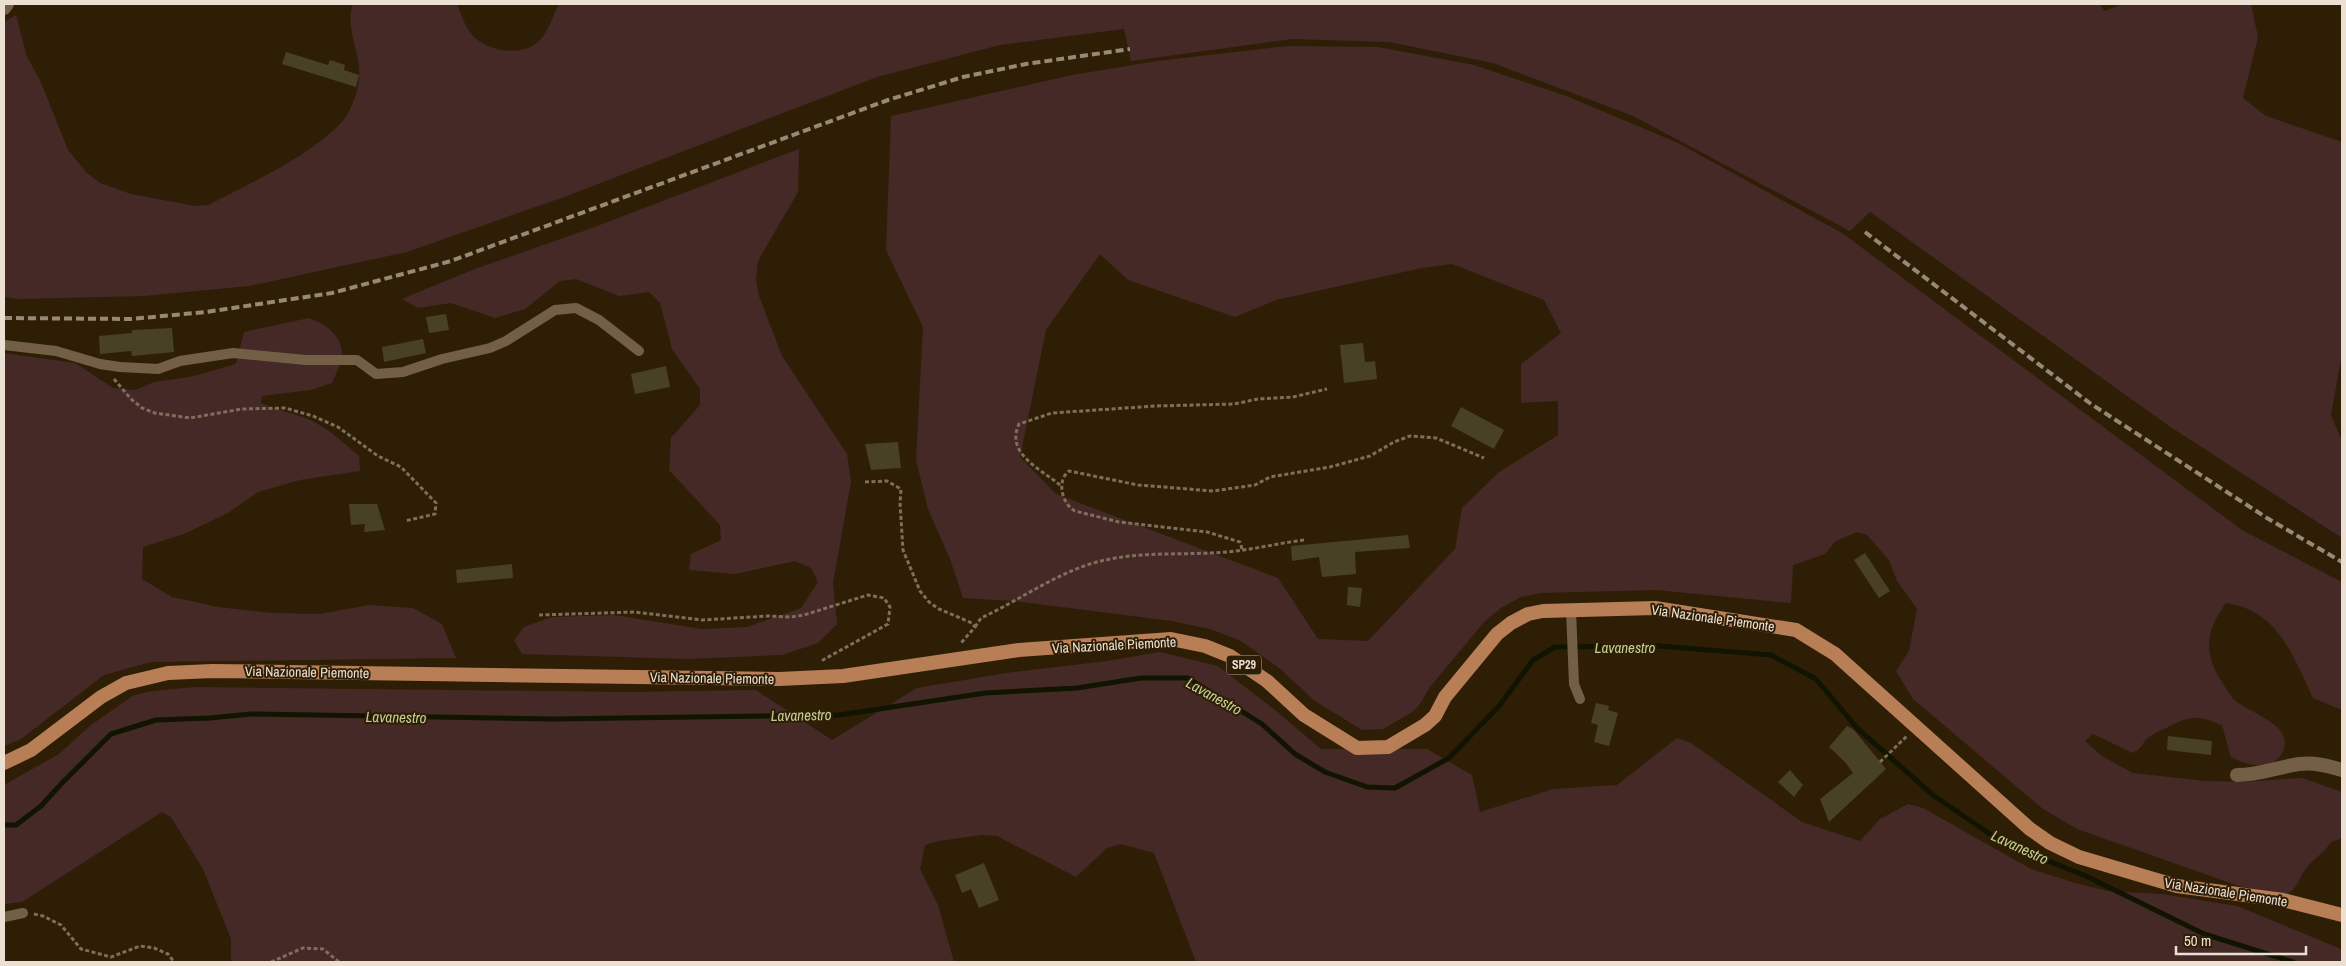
<svg xmlns="http://www.w3.org/2000/svg" width="2346" height="966" font-family="'Archivo Narrow',sans-serif">
<rect width="100%" height="100%" fill="#2f1e06"/>
<g fill="#442926" fill-rule="evenodd">
<path d="M353,4H457C461,13 465,27 472,35C486,51 522,58 539,41C548,33 553,15 559,4H2099L2105,11L2122,4H2251L2258,37L2243,98L2266,116L2342,142V354L2331,415L2342,441V538L2169,426L1870,212L1850,231L1633,116L1493,63L1389,42L1292,39L1131,61L1124,29L1000,45L877,77L564,197L407,252L249,286L144,296L18,299L4,297V22L16,15L27,57L40,80L68,150L86,172L100,183L131,194L195,206L209,205C253,181 304,160 340,124C350,114 358,93 359,79C362,53 344,30 353,4Z"/>
<path d="M1288,46L1378,47L1474,65L1569,97L1678,143L1842,233L2242,530L2342,582V710L2313,698C2293,656 2278,610 2226,603C2205,632 2203,653 2223,684C2227,689 2231,698 2237,702C2249,711 2277,721 2283,735C2286,742 2285,747 2282,753C2272,773 2247,765 2231,757L2222,725C2194,715 2193,715 2166,728C2161,730 2154,733 2149,737C2141,743 2145,746 2133,753L2093,734L2085,741L2102,756L2133,773L2205,781L2241,782L2302,778L2342,792V838L2331,842C2324,853 2316,857 2308,866C2298,877 2302,883 2287,895L2239,886L2077,829L2043,809L1913,699L1896,671L1909,651L1917,609L1897,581L1889,560L1867,535L1857,532L1836,541L1825,554L1793,565L1791,603L1656,590L1541,593L1521,597L1501,608L1485,621L1430,687L1420,704L1414,711L1383,729L1362,730L1315,701L1278,667L1239,640L1210,629L1172,621L1014,601L963,598L950,559L928,509L916,460L923,327L886,250L891,116L1072,75L1157,61ZM1100,254L1128,280L1235,317L1276,300L1422,268L1452,264L1544,300L1561,333L1521,364V403L1558,401V435L1498,473L1462,508L1455,549L1368,641L1318,639L1278,578L1056,494L1020,457L1046,330Z"/>
<path d="M799,149L798,192L758,261L756,280L759,296L782,356L847,454L851,482L833,583L837,624L818,643L782,655L687,659L522,654L514,640L524,627L552,617L614,615L702,629L747,627L801,608L818,582L811,568L795,561L735,574L689,570L691,554L721,540L720,525L669,470L671,438L700,405V389L672,349L660,303L649,292L619,296L576,279L560,281L525,309L495,318L451,303L418,308L402,299L472,270L592,228Z"/>
<path d="M309,318C326,324 344,337 342,357C341,365 335,375 332,383L311,390L262,396L261,403C276,410 290,412 305,418C325,425 343,442 359,456L360,471L300,480L258,492L228,513L184,534L143,547L142,579L172,597L218,607L273,613L320,614L369,605L413,608L442,624L456,658L151,662L104,675L21,739L4,746V353L75,363L113,388L136,390L154,382L190,377L236,364L244,332Z"/>
<path d="M1160,652L1218,666L1275,710L1321,749H1427L1472,775L1480,812L1553,789L1617,785L1677,738L1691,743L1802,822L1860,841L1880,819L1908,804L1923,808L2031,869L2075,883L2107,891L2162,894L2237,906L2341,949L2342,962H1196L1154,853L1121,844L1107,848L1076,877L997,836L982,835L939,841L925,845L920,869L938,905L954,962H231V939L203,869L171,817L162,812L22,902L4,904V785L59,754L91,725L134,695L153,691L195,687L629,692L756,690L832,740L917,688L1006,673L1107,661Z"/>
</g>
<g fill="none" stroke-linecap="round" stroke-linejoin="round">
<path stroke="#101400" stroke-width="5" d="M4,825H16L41,806L62,783L111,734L156,720L210,718L251,714L553,719L839,715L985,693L1077,688L1141,678H1188L1262,724L1295,754L1325,772L1367,787L1395,788L1449,758L1500,705L1533,660L1555,647L1659,646L1771,655L1816,679L1857,728L1933,795L2003,843L2086,876L2204,934L2293,962"/>
</g>
<g fill="#484125">
<path d="M286,52L328,65L330,60L345,65L344,70L359,75L356,87L282,64Z"/>
<path d="M446,314L449,330L429,333L426,317Z"/>
<path d="M172,328L174,352L132,356L131,351L100,354L99,336L132,333V330Z"/>
<path d="M423,339L426,353L384,362L382,347Z"/>
<path d="M1363,343L1365,362L1375,361L1377,379L1344,383L1340,345Z"/>
<path d="M666,366L670,387L635,394L631,374Z"/>
<path d="M1461,407L1504,430L1494,449L1451,426Z"/>
<path d="M898,442L901,468L871,470L865,444Z"/>
<path d="M349,504H377L385,530L364,532L365,524L351,525Z"/>
<path d="M1408,535L1410,548L1355,552L1356,574L1322,577L1319,557L1292,561L1291,546Z"/>
<path d="M1865,553L1890,591L1879,598L1854,560Z"/>
<path d="M512,564L513,578L457,583L456,570Z"/>
<path d="M1348,587L1362,588L1360,607L1347,605Z"/>
<path d="M1596,703L1609,706L1608,710L1618,713L1609,746L1594,742L1598,725L1591,723Z"/>
<path d="M1847,726L1854,730L1886,769L1829,822L1820,799L1853,773L1845,762L1829,747Z"/>
<path d="M2168,736L2212,741L2211,755L2167,750Z"/>
<path d="M1790,770L1803,785L1794,797L1778,782Z"/>
<path d="M984,863L999,900L979,908L971,889L962,893L955,875Z"/>
</g>
<g fill="none" stroke-linecap="round" stroke-linejoin="round">
<g stroke="#7d6f5b" stroke-width="3" stroke-dasharray="4 2.5" stroke-linecap="butt">
<path d="M114,379L131,399L142,408L155,413L190,418L242,409L285,408L313,416L338,427L378,456L401,467L436,503L435,514L405,521"/>
<path d="M865,482L887,481L901,489L900,503L903,550L920,591L929,602L939,609L972,623L975,627L961,643"/>
<path d="M1060,485C1041,469 1005,454 1019,424L1052,413L1156,406L1234,404L1258,399L1293,397L1327,389"/>
<path d="M1242,549L1240,542L1207,532L1119,522L1075,511C1062,504 1056,481 1069,471L1138,485L1213,491L1255,485L1270,477L1330,467L1370,456L1394,442L1410,436L1436,438L1484,458"/>
<path d="M539,615L635,612L702,620L768,616L791,617L804,615L868,595L884,598L890,607L888,624L821,661"/>
<path d="M975,627L981,618C1018,601 1052,576 1090,564C1135,550 1180,556 1226,552C1252,550 1278,543 1305,540"/>
<path d="M1880,762L1907,736"/>
<path d="M34,914L43,916L61,925L81,949L111,957L140,946L154,948L168,954L174,962"/>
<path d="M271,962L303,948L323,949L339,962"/>
</g>
<g stroke="#725f46" stroke-width="10">
<path d="M4,345L56,351L100,364L120,367L158,369L180,361L233,353L306,360H357L376,374L403,372L442,359L490,348L506,341L555,310L576,308L599,320L639,351"/>
<path d="M1571,610L1574,684L1580,699"/>
<path d="M4,917L23,913"/>
</g>
<g stroke="#725f46" stroke-width="14">
<path d="M4,8L7,4"/>
<path d="M2237,775C2259,775 2278,767 2299,764C2314,762 2328,766 2342,770"/>
</g>
<path stroke="#b87e56" stroke-width="14" d="M4,763L31,750L101,697L126,683L168,673L212,671L779,679L843,676L1019,650L1171,639L1205,646L1230,656L1267,681L1304,715L1357,748L1388,747L1425,725L1435,716L1445,697L1497,634L1511,623L1528,614L1543,611L1655,608L1796,630L1835,654L2030,829L2050,843L2079,857L2177,886L2283,900L2342,915"/>
<g stroke="#978977" stroke-width="4" stroke-dasharray="8 4" stroke-linecap="butt">
<path d="M1865,232L2091,404L2267,518L2342,562"/>
<path d="M4,318L131,319L206,312L332,293L451,261L888,100L963,77L1026,64L1130,49"/>
</g>
</g>
<g text-anchor="middle" dominant-baseline="central" stroke-width="4" stroke-linejoin="round" paint-order="stroke">
<rect fill="#2f1e06" stroke="#b3a695" stroke-width="1" x="1226.5" y="655.5" width="35" height="19" rx="4"/>
<g font-size="12" font-weight="bold" fill="#ebe0d2">
<text x="1244" y="665">SP29</text>
</g>
<g font-size="14" fill="#ebe0d2" stroke="#2f1e06">
<text transform="translate(1713 618) rotate(8)">Via Nazionale Piemonte</text>
<text transform="translate(1114 645) rotate(-3)">Via Nazionale Piemonte</text>
<text transform="translate(307 672) rotate(1)">Via Nazionale Piemonte</text>
<text transform="translate(712 678) rotate(1)">Via Nazionale Piemonte</text>
<text transform="translate(2226 892) rotate(9)">Via Nazionale Piemonte</text>
</g>
<g font-size="15" font-style="italic" fill="#c2cf93" stroke="#2f1e06">
<text x="1625" y="647">Lavanestro</text>
<text transform="translate(1214 696) rotate(29)">Lavanestro</text>
<text transform="translate(801 715) rotate(-1)">Lavanestro</text>
<text transform="translate(396 717) rotate(1)">Lavanestro</text>
<text transform="translate(2020 847) rotate(25)">Lavanestro</text>
</g>
</g>
<rect width="2346" height="966" fill="none" stroke="#ebe0d2" stroke-width="10"/>
<path d="M2176 946v8h130v-8" fill="none" stroke="#ebe0d2" stroke-width="2.5"/>
<text x="2184" y="946" font-size="15" fill="#ebe0d2" stroke="#2f1e06" stroke-width="4" paint-order="stroke">50 m</text>
</svg>
